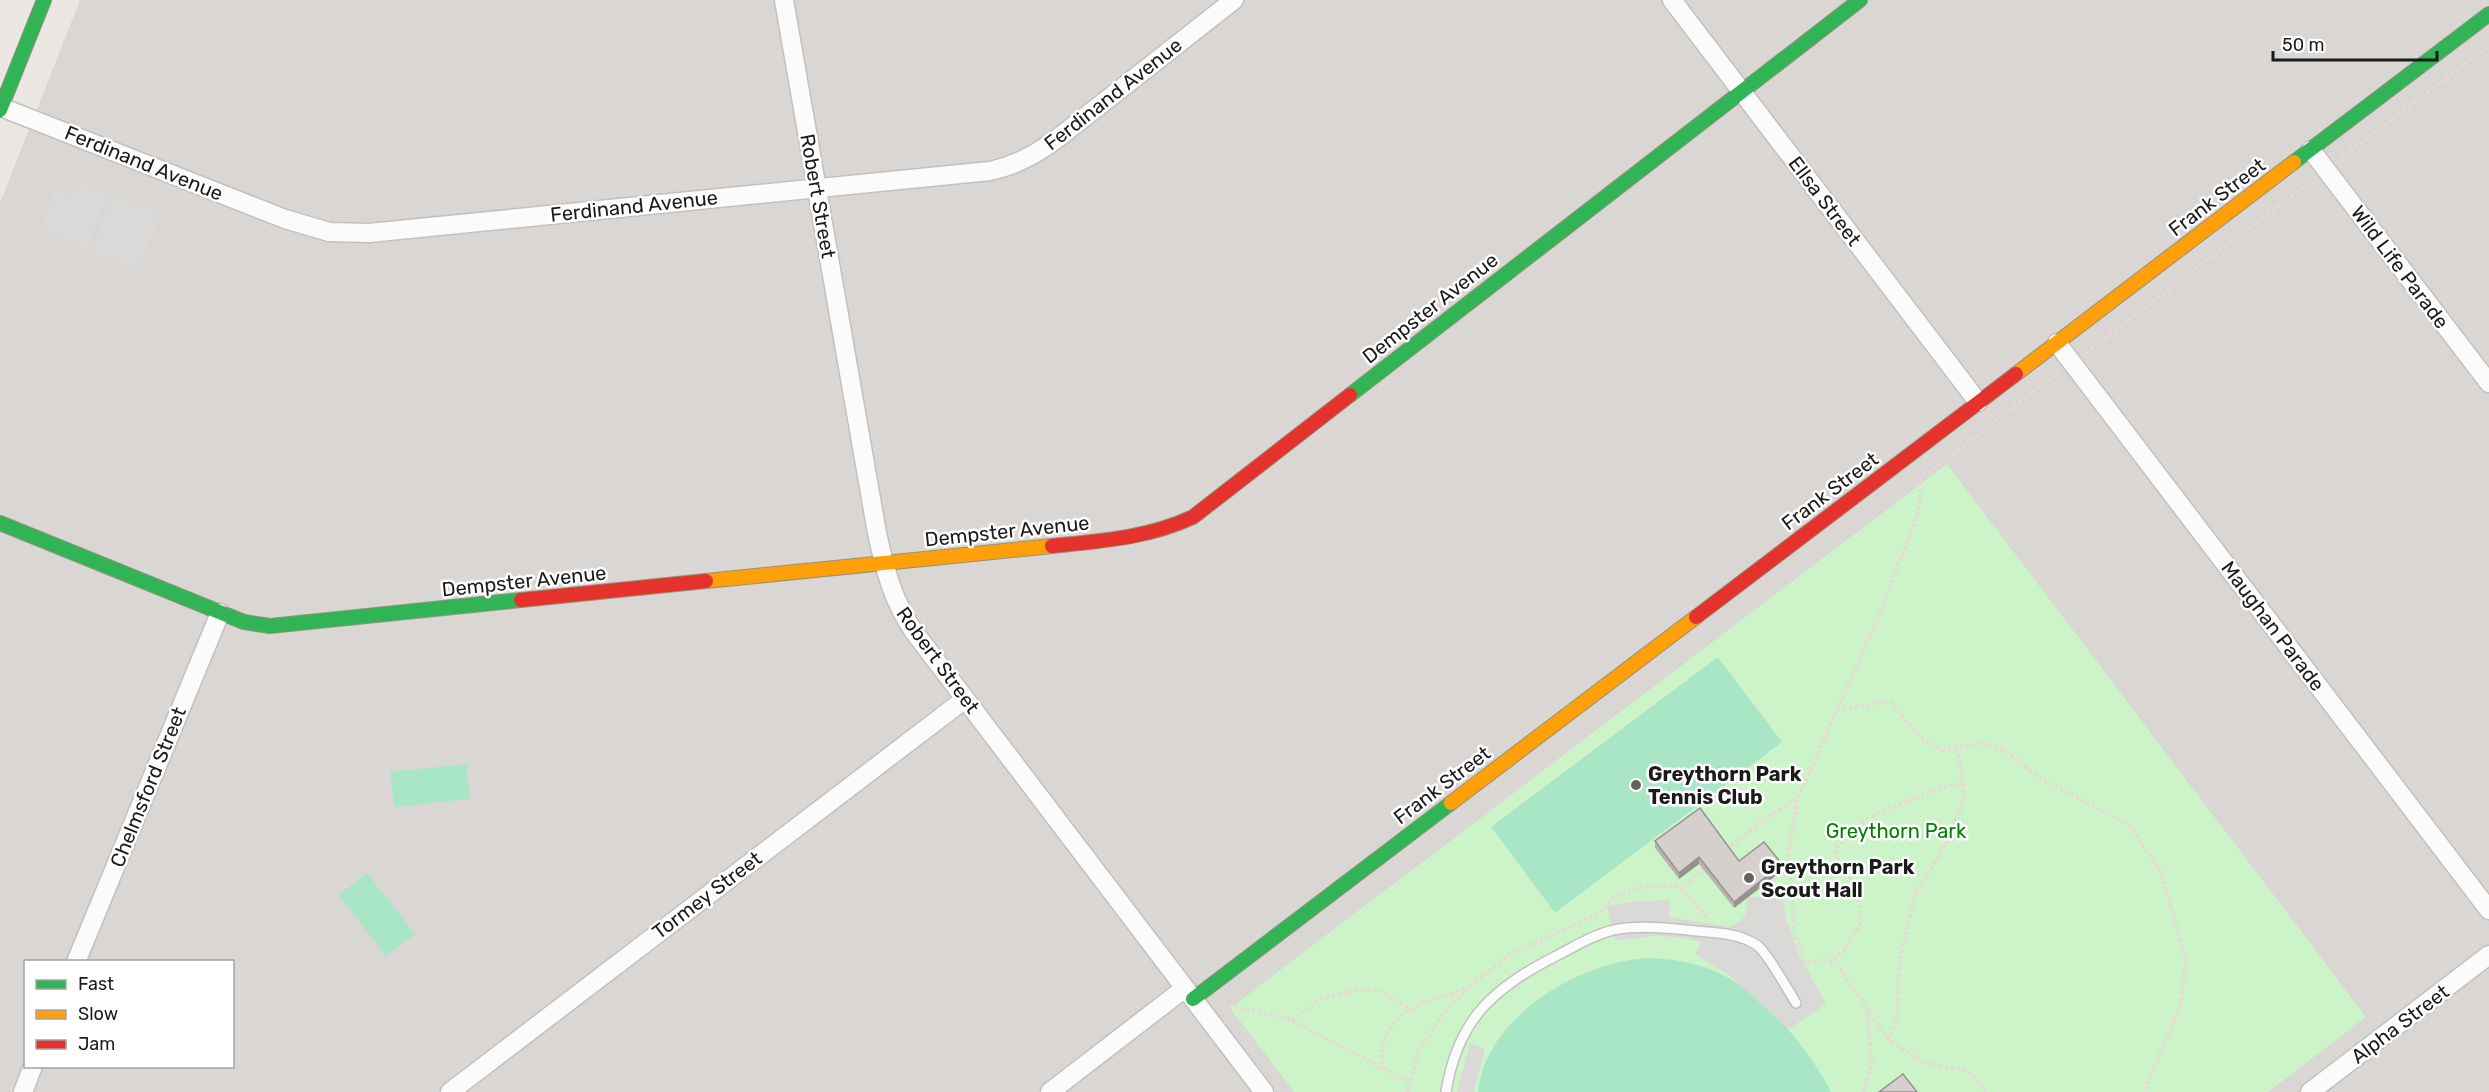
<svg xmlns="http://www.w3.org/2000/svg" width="2489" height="1092" font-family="Rubik,sans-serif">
<rect width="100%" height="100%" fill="#eae7e2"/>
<path fill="#d9d6d4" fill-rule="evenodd" d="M80,0H2489V1092H0V203ZM26,962H232V1066H26Z"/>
<path fill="#cdf4c9" d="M1947,464L2366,1017L2268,1092H1294L1230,1008Z"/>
<g fill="#a9e6c6">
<path d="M1718,657L1782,742L1555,913L1491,827Z"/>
<path d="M466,764L470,799L394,807L390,772Z"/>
<path d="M367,873L415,934L386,956L339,895Z"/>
<path d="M1651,958C1671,959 1691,962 1710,969C1760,989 1807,1046 1831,1092H1478C1485,1016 1582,960 1651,958Z"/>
</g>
<g fill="#dad9d7">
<path d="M77,179L109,192L86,249L39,231L55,190L70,195Z"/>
<path d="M112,194L161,212L139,271L91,253Z"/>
<path d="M1782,894L1786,917L1799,955L1826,1004L1789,1029L1730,976L1695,954L1701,942L1680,937L1652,936L1616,941L1607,906L1630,902L1669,900V917L1730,927L1741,921L1746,913L1747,898Z"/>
<path d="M1470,1043L1485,1049L1474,1092H1457Z"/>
</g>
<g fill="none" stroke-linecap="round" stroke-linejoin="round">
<g stroke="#c2c1bf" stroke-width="12">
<path id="lane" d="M1446,1092C1458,1017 1495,987 1560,954C1577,945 1599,932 1619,929C1643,925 1672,928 1696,931C1717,933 1740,933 1758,946C1768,954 1788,990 1796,1003"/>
</g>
<g stroke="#c2c1bf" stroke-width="21">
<g id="street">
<path d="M784,0L877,533C885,570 893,602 915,633L1264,1092"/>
<path d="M1672,0L1978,402"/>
<path d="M1,107L285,219L329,232L369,233L990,171C1017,165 1036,154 1058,138L1234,0"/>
<path d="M2311,150L2489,383"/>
<path d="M2057,343L2489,910"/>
<path d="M76,962L220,613"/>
<path d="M23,1092L33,1066"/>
<path d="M450,1092L965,699"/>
<path d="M1050,1092L1185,988"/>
<path d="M2310,1092L2489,955"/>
</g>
</g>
<g stroke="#94937a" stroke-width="16">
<g id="fast">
<path d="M0,110L44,0"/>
<path d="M2294,162L2489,14"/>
<path d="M1350,395L1860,0"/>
<path d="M0,523L244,622L270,626L521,600"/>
<path d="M1193,999L1451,803"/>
</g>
</g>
<g stroke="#94937a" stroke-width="16">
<g id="slow">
<path d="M2016,374L2294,162"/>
<path d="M706,581L1052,546"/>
<path d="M1451,803L1696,617"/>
</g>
</g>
<g stroke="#94937a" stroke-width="16">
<g id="jam">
<path d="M1052,546C1100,541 1148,538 1193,517L1350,395"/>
<path d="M521,600L706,581"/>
<path d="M1696,617L2016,374"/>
</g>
</g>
<g stroke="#ead7d6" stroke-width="4" stroke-dasharray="3 3" stroke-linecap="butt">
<path d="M2341,158L2489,46"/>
<path d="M2086,353L2311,181"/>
<path d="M1837,710L1890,701L1920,737L1942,750L1983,743L2005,751L2037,776L2129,825L2161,873L2186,960L2180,1007L2144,1092"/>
<path d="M1726,850L1761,822L1797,798"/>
<path d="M1680,890L1706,866"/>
<path d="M1830,963L1844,950L1860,925V904L1856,887L1838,860L1836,853L1837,845L1868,818L1878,813L1938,789L1963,783"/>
<path d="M1223,1004L1288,1019L1409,1082"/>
<path d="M1292,1021L1318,1000L1355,990L1381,991L1412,1010"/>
<path d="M1889,1041L1898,1014L1899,965L1914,896L1949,839L1963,802V783L1957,749"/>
<path d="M1383,1070C1377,1048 1388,1024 1407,1012C1425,1001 1449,995 1469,987"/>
<path d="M1407,1092L1419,1050L1440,1019L1469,987L1510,954L1598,914L1613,898L1636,888L1675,885L1689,897L1706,917"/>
<path d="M1863,1092L1872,1064L1867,1012"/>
<path d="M1986,1092L1968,1071L1925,1063L1889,1041L1838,966L1823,959L1805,963L1795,935L1788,855L1798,798L1875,625L1916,519L1920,506L1919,480L2058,373"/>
</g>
<use href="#lane" stroke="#fcfbfb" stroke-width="9"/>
<use href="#street" stroke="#fcfbfb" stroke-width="18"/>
<use href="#fast" stroke="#30b455" stroke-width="14"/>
<use href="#slow" stroke="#ff9f0a" stroke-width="14"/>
<use href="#jam" stroke="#e5322d" stroke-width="14"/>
</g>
<path fill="#b7b3b0" d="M1655,841L1739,861L1782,871L1734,908L1699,864L1679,879L1655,848Z"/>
<g fill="#959290">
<path d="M1699,857V864L1679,879V873Z"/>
<path d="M1782,864V871L1734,908V902Z"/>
</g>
<g fill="#d5d0cd" stroke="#959290" stroke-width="1.5">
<path d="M1700,808L1739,861L1764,842L1782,864L1734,902L1699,857L1679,873L1655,841Z"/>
<path d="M1903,1074L1917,1092H1879Z"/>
</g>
<g fill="#636261" stroke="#fff" stroke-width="2">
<circle cx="1636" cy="785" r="6"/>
<circle cx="1749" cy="878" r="6"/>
</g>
<g text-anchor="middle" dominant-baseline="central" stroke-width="5" stroke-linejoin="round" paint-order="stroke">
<g font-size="20" fill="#1b1b1b" stroke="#fff">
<text transform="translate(1113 94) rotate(-38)">Ferdinand Avenue</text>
<text transform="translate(144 163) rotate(22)">Ferdinand Avenue</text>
<text transform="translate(818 196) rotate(80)">Robert Street</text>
<text transform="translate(2217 197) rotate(-37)">Frank Street</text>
<text transform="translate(1825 201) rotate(53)">Ellsa Street</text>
<text transform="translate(634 206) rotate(-6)">Ferdinand Avenue</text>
<text transform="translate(2400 267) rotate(53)">Wild Life Parade</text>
<text transform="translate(1430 308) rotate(-38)">Dempster Avenue</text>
<text transform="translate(1830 491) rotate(-37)">Frank Street</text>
<text transform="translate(1007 531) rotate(-6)">Dempster Avenue</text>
<text transform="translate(524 581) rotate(-6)">Dempster Avenue</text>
<text transform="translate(2273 626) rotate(53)">Maughan Parade</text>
<text transform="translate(938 660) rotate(54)">Robert Street</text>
<text transform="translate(1442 785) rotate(-37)">Frank Street</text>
<text transform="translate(148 787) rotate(-68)">Chelmsford Street</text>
<text transform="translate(707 895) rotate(-37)">Tormey Street</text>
<text transform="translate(2400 1024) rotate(-37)">Alpha Street</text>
</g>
<g font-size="20" font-weight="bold" fill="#1b1b1b" stroke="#fff" text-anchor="start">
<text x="1648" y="774">Greythorn Park<tspan x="1648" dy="23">Tennis Club</tspan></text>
<text x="1761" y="867">Greythorn Park<tspan x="1761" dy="23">Scout Hall</tspan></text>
</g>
<g font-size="20" fill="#027f02" stroke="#fff">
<text x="1896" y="831">Greythorn Park</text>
</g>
</g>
<rect x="24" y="960" width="210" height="108" fill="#ffffff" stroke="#a4a4a4" stroke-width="1.5"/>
<rect x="36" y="980" width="30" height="9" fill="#30b455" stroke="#a4a4a4" stroke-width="1.5"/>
<text x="78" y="990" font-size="18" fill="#1b1b1b">Fast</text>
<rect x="36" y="1010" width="30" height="9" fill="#ff9f0a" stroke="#a4a4a4" stroke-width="1.5"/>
<text x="78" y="1020" font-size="18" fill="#1b1b1b">Slow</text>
<rect x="36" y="1040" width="30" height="9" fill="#e5322d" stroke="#a4a4a4" stroke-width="1.5"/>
<text x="78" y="1050" font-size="18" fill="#1b1b1b">Jam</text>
<path d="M2273 51v9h164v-9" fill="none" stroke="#1b1b1b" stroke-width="3"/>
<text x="2282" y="51" font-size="18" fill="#1b1b1b" stroke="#ffffff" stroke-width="4.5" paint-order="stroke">50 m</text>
</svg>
